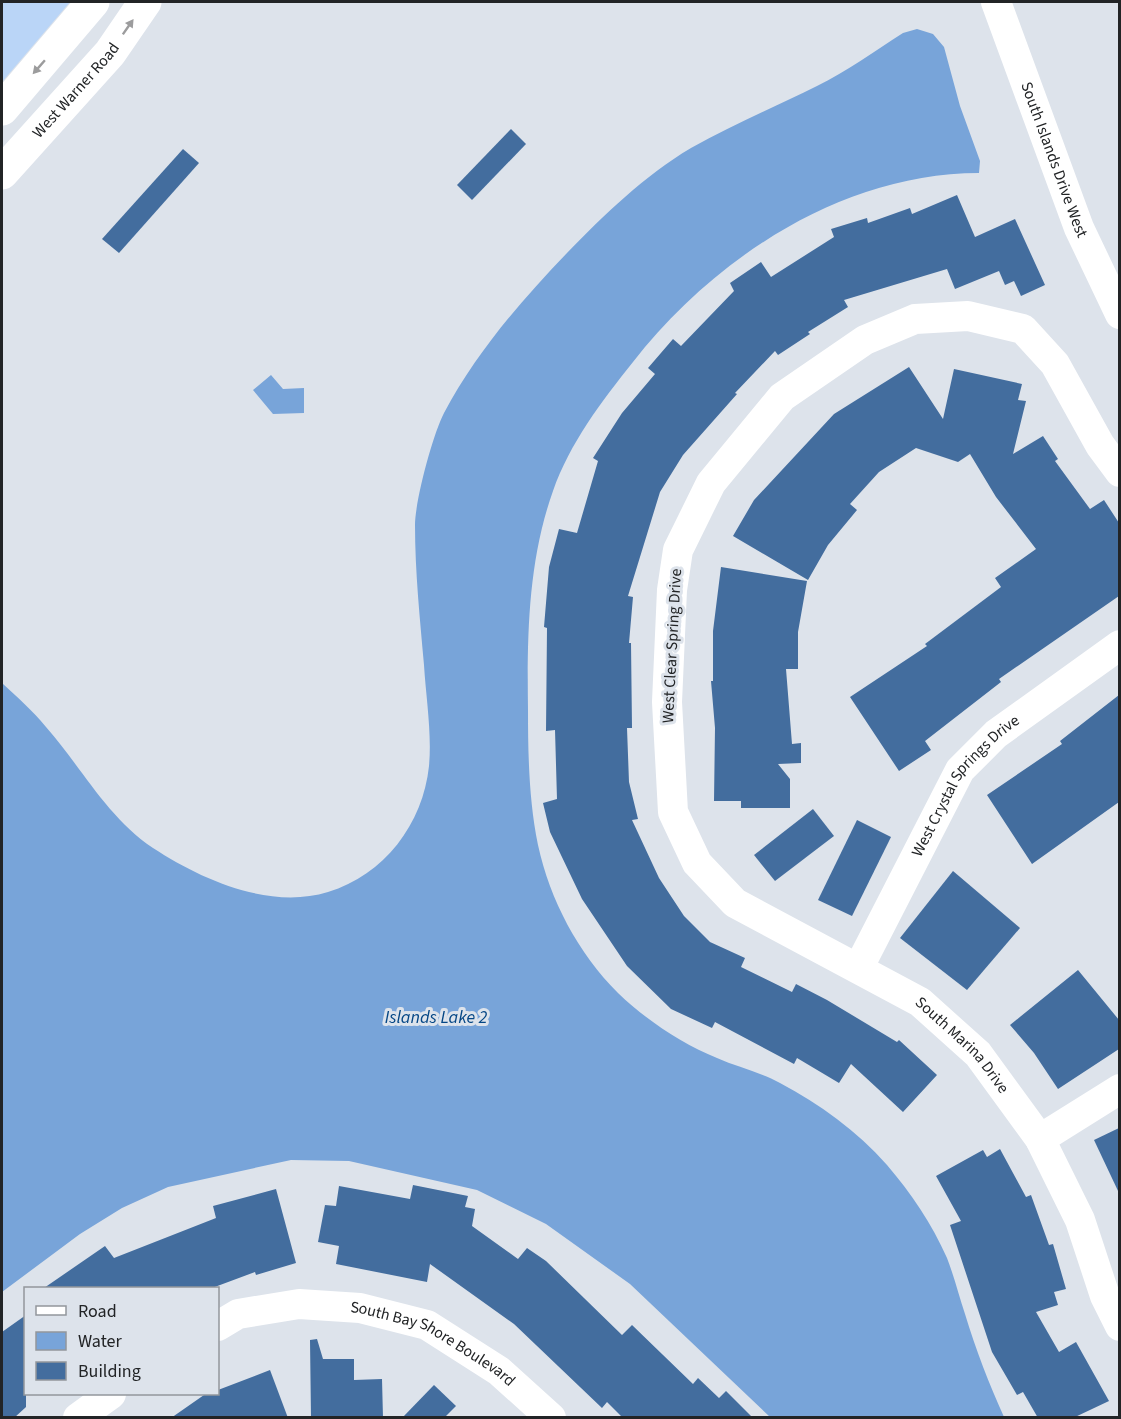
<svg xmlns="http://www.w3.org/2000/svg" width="1121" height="1419" font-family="'Source Sans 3',sans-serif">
<rect width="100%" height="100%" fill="#dde3eb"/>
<path fill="#bad5f7" d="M2,2H70L2,82Z"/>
<g fill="#78a4d9">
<path d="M917,29L933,34L944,47L960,106L980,161L979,173C843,173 714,258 633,362C601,402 570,443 553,491C528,561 527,636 528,710C528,755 529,801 538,845C550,900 578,953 618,993C645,1019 682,1044 717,1058C737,1067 760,1072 780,1083C820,1104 857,1131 887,1165C911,1193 932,1224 947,1258C954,1276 959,1296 965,1314C976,1350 989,1384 1004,1417H770L630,1284L546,1224L477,1190L349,1161L291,1160L168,1187L122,1208L80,1234L2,1292V683C17,697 33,711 46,727C82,768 107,817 153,848C202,880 270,910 328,892C384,875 423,824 429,766C432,733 426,698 424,665C420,619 415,572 415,525C415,501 433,434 444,413C476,353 520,302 567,253C605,214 644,176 691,148C732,125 775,107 817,86C847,71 875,51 903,33Z"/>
<path d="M271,375L283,389L304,388V413L273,414L253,390Z"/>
</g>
<g fill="#436d9e">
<path d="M511,129L526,144L472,200L457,185Z"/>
<path d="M183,149L199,163L119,253L102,239Z"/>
<path d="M957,195L975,237L1015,219L1045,285L1021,296L1014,281L1005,285L999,271L955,289L947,269L844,300L848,307L808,332L810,334L778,355L775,351L735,393L737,394L683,455L660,492L628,596L633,597L629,643H631L632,728H627L629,782L638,819L632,820L659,878L684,916L710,942L745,958L741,967L792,992L796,984L827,1000L897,1042L899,1040L937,1075L903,1112L851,1064L839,1083L797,1058L794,1064L715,1022L712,1028L671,1009L627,966L582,899L550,832L543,803L557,799L555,730L546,731L547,628L544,627L549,567L559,529L577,533L598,461L593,458L622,413L655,374L648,368L673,339L681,346L734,291L730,283L761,262L771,277L834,237L831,229L867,218L868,223L910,208L912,214Z"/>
<path d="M909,367L943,419L954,369L1022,384L1018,400L1026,401L1013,454L1043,436L1058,459L1055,461L1090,509L1104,500L1119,523V596L999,679L1001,682L925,741L931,750L899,771L850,697L927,646L925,644L1001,587L995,578L1036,549L996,497L970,454L958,462L916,448L879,472L850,504L857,510L828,545L808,580L733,536L754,500L834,414Z"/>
<path d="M721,567L807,581L798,632V669H786L792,744L801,743V763L778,764L790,779V808H741V801H714L715,728L711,681H713V631Z"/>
<path d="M1119,695V802L1032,864L987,795L1062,744L1060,741Z"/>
<path d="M813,809L834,836L775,881L754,855Z"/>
<path d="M857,820L891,837L852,916L818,900Z"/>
<path d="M953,871L1020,928L967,990L900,938Z"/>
<path d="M1078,970L1119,1020V1049L1058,1089L1034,1053L1010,1025Z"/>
<path d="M1119,1128V1193L1094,1140Z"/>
<path d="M1000,1149L1026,1197L1031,1195L1049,1245L1053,1244L1066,1289L1054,1292L1058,1305L1036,1312L1059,1352L1076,1342L1109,1401L1073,1418H1038L1023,1392L1017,1395L992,1352L950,1225L961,1221L936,1176L983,1150L987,1157Z"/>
<path d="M413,1185L468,1196L465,1207L475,1209L472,1226L518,1259L527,1248L546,1261L622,1335L632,1325L693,1384L698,1378L719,1398L726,1391L753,1418H623L607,1402L602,1408L514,1324L430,1264L427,1282L336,1264L339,1246L318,1242L325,1205L336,1206L339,1186L410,1199Z"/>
<path d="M276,1189L296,1263L256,1275L255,1272L212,1288H44L105,1246L114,1258L216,1218L213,1206Z"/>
<path d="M26,1315V1407L14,1418H2V1332Z"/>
<path d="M317,1339L323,1359H354V1380L382,1379L383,1418H311L310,1340Z"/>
<path d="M270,1370L288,1418H171L204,1395L218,1394V1390Z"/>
<path d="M434,1385L456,1406L444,1418H402Z"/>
</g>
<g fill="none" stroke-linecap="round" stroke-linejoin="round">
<g stroke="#fff" stroke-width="30">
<path id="s1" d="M996,2L1079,228L1120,314"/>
<path id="s2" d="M1120,472L1100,445L1055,364L1023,329L968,316L915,319L865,340L782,397L711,483L678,550L672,590L667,702L673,812L697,863L735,903L920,1002L978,1054L1040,1139L1080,1220L1105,1296L1120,1326"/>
<path id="s3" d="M859,967L960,770L996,734L1120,645"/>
<path d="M1040,1139L1120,1089"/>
<path id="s4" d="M218,1326L238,1314L299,1304L360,1308L427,1325L499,1371L551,1418"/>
<path d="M78,1418L111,1394"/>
</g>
<g stroke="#fff" stroke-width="33">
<path d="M2,109L93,2"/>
<path id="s5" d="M2,173L110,53L145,2"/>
</g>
</g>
<defs><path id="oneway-solid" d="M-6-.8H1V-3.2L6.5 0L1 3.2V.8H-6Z" transform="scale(1.5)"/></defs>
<g fill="#9c9c9d">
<use href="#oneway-solid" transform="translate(128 27) rotate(-55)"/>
<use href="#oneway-solid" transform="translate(39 67) rotate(131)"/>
</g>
<g text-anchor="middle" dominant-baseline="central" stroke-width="6" stroke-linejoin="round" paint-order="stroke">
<g font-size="16" fill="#222426" stroke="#dde3eb">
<text stroke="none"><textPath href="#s5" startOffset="111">West Warner Road</textPath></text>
<text stroke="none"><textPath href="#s1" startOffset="168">South Islands Drive West</textPath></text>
<text transform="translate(672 646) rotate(-87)">West Clear Spring Drive</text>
<text stroke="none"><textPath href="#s3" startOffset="212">West Crystal Springs Drive</textPath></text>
<text stroke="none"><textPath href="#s2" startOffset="1269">South Marina Drive</textPath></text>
<text stroke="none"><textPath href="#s4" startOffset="228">South Bay Shore Boulevard</textPath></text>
</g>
<g font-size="18" font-style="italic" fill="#044685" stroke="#dde3eb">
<text x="436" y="1017">Islands Lake 2</text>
</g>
</g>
<rect width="1121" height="1419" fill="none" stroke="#222426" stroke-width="6"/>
<rect x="24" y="1287" width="195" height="108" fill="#dde3eb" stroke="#92979c" stroke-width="1.5"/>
<rect x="36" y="1306" width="30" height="9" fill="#ffffff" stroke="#92979c" stroke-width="1.5"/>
<text x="78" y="1317" font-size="18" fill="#222426">Road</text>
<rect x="36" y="1332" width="30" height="18" fill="#78a4d9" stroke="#92979c" stroke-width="1.5"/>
<text x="78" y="1347" font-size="18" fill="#222426">Water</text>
<rect x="36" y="1362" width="30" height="18" fill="#436d9e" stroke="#92979c" stroke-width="1.5"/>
<text x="78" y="1377" font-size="18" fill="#222426">Building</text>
</svg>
